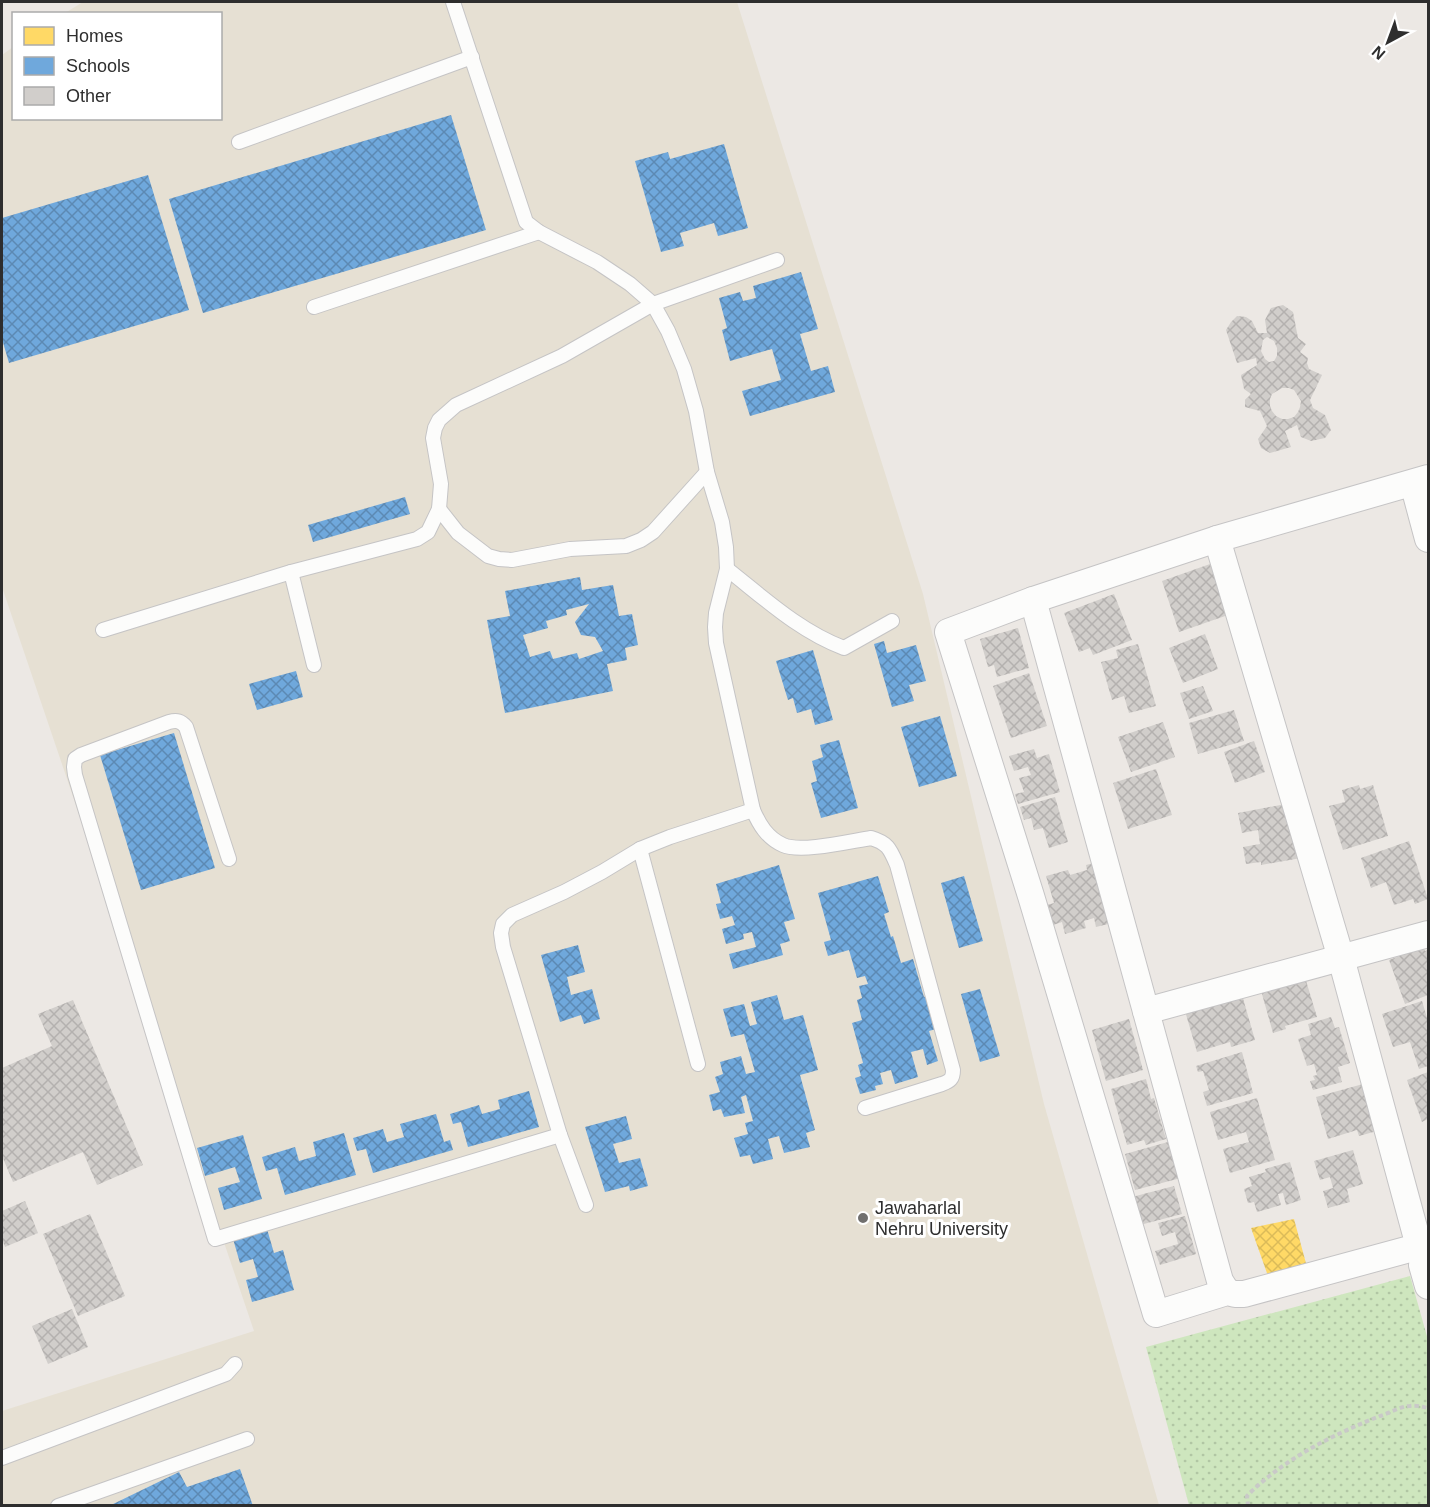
<svg xmlns="http://www.w3.org/2000/svg" width="1430" height="1507" font-family="Helvetica,sans-serif">
<defs>
<pattern id="grass-dots" width="8" height="8" patternUnits="userSpaceOnUse" patternTransform="scale(1.5)"><rect width="8" height="8" fill="#cee6be"/><path d="M2 2h.1M6 6h.1" fill="none" stroke="#b1c6a4" stroke-width="1.8" stroke-linecap="round"/></pattern>
<pattern id="homes-cross-hatch" width="8" height="8" patternUnits="userSpaceOnUse" patternTransform="scale(1.5)"><rect width="8" height="8" fill="#ffd966"/><path d="M0 0l8 8M0 8l8-8" fill="none" stroke="#dbbb59"/></pattern>
<pattern id="schools-cross-hatch" width="8" height="8" patternUnits="userSpaceOnUse" patternTransform="scale(1.5)"><rect width="8" height="8" fill="#6fa8dc"/><path d="M0 0l8 8M0 8l8-8" fill="none" stroke="#5c89b3"/></pattern>
<pattern id="building-cross-hatch" width="8" height="8" patternUnits="userSpaceOnUse" patternTransform="scale(1.5)"><rect width="8" height="8" fill="#d1cecb"/><path d="M0 0l8 8M0 8l8-8" fill="none" stroke="#b4b1af"/></pattern>
</defs>
<rect width="100%" height="100%" fill="#ece8e4"/>
<path fill="#e6e0d3" d="M83,2H737L923,594L1044,1104L1159,1505H2V1411L254,1331L2,587V55L13,47L14,118H220V14L65,13Z"/>
<path fill="url(#grass-dots)" d="M1410,1276L1428,1340V1505H1189L1146,1347Z"/>
<path fill="url(#homes-cross-hatch)" d="M1294,1219L1307,1267L1268,1276L1251,1228Z"/>
<g fill="url(#schools-cross-hatch)" fill-rule="evenodd">
<path d="M451,115L486,230L203,313L169,199Z"/>
<path d="M724,144L748,228L718,236L714,223L680,233L684,246L661,252L635,161L668,152L670,159Z"/>
<path d="M148,175L189,310L9,363L2,339V218Z"/>
<path d="M801,272L818,329L800,334L811,371L828,366L835,392L750,416L742,391L781,380L772,349L730,361L722,330L727,328L719,298L740,292L743,301L756,298L753,286Z"/>
<path d="M405,497L410,514L313,542L308,525Z"/>
<path d="M580,577L582,590L613,585L619,616L632,614L638,645L625,648L627,660L607,664L613,691L505,713L487,620L510,616L505,591ZM589,604L575,622L581,635L595,637L603,651L579,659L577,653L553,659L550,651L530,657L523,635L548,628L546,621L567,615L566,610Z"/>
<path d="M884,641L887,653L916,645L926,681L909,685L914,701L892,707L874,644Z"/>
<path d="M813,650L833,720L815,725L811,709L797,713L793,698L788,700L776,661Z"/>
<path d="M296,671L303,697L257,710L249,684Z"/>
<path d="M940,716L957,776L919,787L901,727Z"/>
<path d="M174,733L215,868L141,890L100,755Z"/>
<path d="M839,740L858,808L821,818L811,783L817,781L812,761L823,757L820,745Z"/>
<path d="M779,865L795,919L784,922L790,941L780,944L783,955L733,969L729,954L756,947L752,932L743,934L744,939L726,944L722,929L735,925L732,916L720,919L716,904L721,903L716,884Z"/>
<path d="M878,876L889,912L884,914L891,937L893,936L901,963L913,959L924,997L926,996L936,1029L929,1031L938,1061L927,1065L923,1049L911,1052L918,1077L895,1084L891,1070L880,1073L883,1084L875,1086L876,1090L860,1094L855,1078L861,1076L858,1065L863,1063L852,1023L862,1020L857,1000L862,998L859,986L868,984L865,976L857,978L849,950L828,956L824,942L831,940L818,893Z"/>
<path d="M964,876L983,941L959,948L941,883Z"/>
<path d="M578,945L585,972L567,977L571,995L592,989L600,1019L584,1024L581,1015L560,1022L541,955Z"/>
<path d="M980,989L1000,1056L980,1062L961,994Z"/>
<path d="M777,995L784,1020L803,1015L818,1070L800,1075L815,1130L806,1133L810,1147L784,1153L779,1136L768,1139L773,1159L753,1164L750,1155L740,1157L734,1138L748,1134L745,1123L753,1121L746,1095L741,1097L745,1113L724,1117L721,1109L713,1111L709,1095L720,1092L715,1077L723,1074L720,1062L741,1056L746,1074L755,1072L744,1034L731,1037L723,1009L744,1004L750,1026L757,1024L751,1002Z"/>
<path d="M529,1091L539,1127L468,1147L461,1122L453,1124L450,1114L479,1105L482,1114L500,1109L498,1100Z"/>
<path d="M436,1114L444,1142L450,1140L453,1150L373,1173L366,1149L357,1151L353,1138L383,1129L387,1142L404,1137L400,1124Z"/>
<path d="M626,1116L632,1139L613,1144L619,1163L640,1158L648,1186L630,1191L629,1186L605,1192L585,1127Z"/>
<path d="M344,1133L356,1175L285,1195L277,1168L266,1171L262,1157L295,1147L299,1161L316,1156L313,1142Z"/>
<path d="M243,1135L262,1199L224,1210L218,1188L240,1182L235,1167L205,1176L197,1148Z"/>
<path d="M267,1229L274,1253L283,1250L294,1290L252,1302L246,1280L258,1277L253,1259L240,1263L233,1239Z"/>
<path d="M240,1469L253,1506H109L179,1472L187,1487Z"/>
</g>
<g fill="url(#building-cross-hatch)" fill-rule="evenodd">
<path d="M1283,305L1293,312L1298,338L1306,344L1300,352L1308,358L1307,363L1309,369L1322,375L1310,400L1313,408L1325,415L1331,430L1325,438L1311,441L1301,437L1297,425L1285,431L1291,447L1270,453L1261,448L1258,439L1267,426L1260,411L1245,407V400L1251,394L1244,389L1241,375L1257,365L1256,358L1237,363L1226,330L1231,322L1237,316L1246,317L1252,321L1258,333H1267L1265,320L1271,308ZM1267,337L1274,341L1277,348V356L1274,361L1269,362L1265,359L1261,351L1263,340ZM1282,388H1289L1294,390L1301,401L1300,407L1298,412L1294,417L1288,419H1282L1276,416L1272,411L1270,406V399L1272,394Z"/>
<path d="M1210,564L1228,615L1179,632L1162,581Z"/>
<path d="M1114,594L1132,640L1093,655L1090,648L1079,652L1064,613Z"/>
<path d="M1018,628L1029,668L997,677L994,665L988,667L980,639Z"/>
<path d="M1205,634L1218,669L1183,683L1169,648Z"/>
<path d="M1138,644L1156,706L1129,713L1124,696L1112,700L1101,662L1118,658L1116,650Z"/>
<path d="M1029,673L1047,726L1011,738L993,686Z"/>
<path d="M1203,686L1213,711L1189,719L1180,693Z"/>
<path d="M1234,710L1244,741L1198,754L1189,723Z"/>
<path d="M1163,722L1175,757L1131,772L1118,737Z"/>
<path d="M1254,741L1265,772L1235,783L1224,752Z"/>
<path d="M1034,749L1037,758L1049,754L1060,792L1018,804L1015,794L1024,792L1019,778L1031,775L1028,767L1014,771L1009,756Z"/>
<path d="M1156,769L1172,815L1128,829L1113,783Z"/>
<path d="M1359,785L1360,789L1373,785L1388,836L1343,850L1329,806L1345,802L1342,790Z"/>
<path d="M1055,797L1068,842L1049,848L1043,828L1034,830L1031,818L1024,820L1020,807Z"/>
<path d="M1291,803L1301,858L1261,865V862L1246,864L1243,847L1260,844L1258,830L1242,833L1238,813Z"/>
<path d="M1409,841L1428,899L1415,904L1413,899L1394,905L1386,882L1371,888L1361,858Z"/>
<path d="M1094,863L1112,923L1096,927L1094,918L1084,921L1086,928L1065,934L1062,922L1050,926L1044,906L1054,903L1046,876L1068,870L1070,875L1087,870L1086,865Z"/>
<path d="M1420,940L1425,951L1428,950V995L1405,1004L1389,960L1405,954L1402,946Z"/>
<path d="M1304,974L1317,1017L1285,1026L1286,1029L1273,1033L1260,987Z"/>
<path d="M1242,995L1255,1040L1231,1047L1230,1042L1197,1052L1185,1011Z"/>
<path d="M73,1000L143,1165L97,1185L83,1152L13,1182L2,1156V1068L52,1046L38,1014Z"/>
<path d="M1422,1001L1428,1021V1066L1419,1069L1410,1042L1393,1047L1382,1014Z"/>
<path d="M1331,1017L1335,1028L1339,1027L1350,1063L1338,1067L1342,1082L1313,1090L1310,1081L1315,1080L1313,1076L1317,1075L1314,1064L1307,1066L1298,1039L1311,1035L1308,1024Z"/>
<path d="M1129,1019L1143,1070L1106,1081L1092,1030Z"/>
<path d="M1242,1052L1253,1093L1207,1106L1203,1092L1209,1090L1203,1071L1198,1072L1196,1066Z"/>
<path d="M1428,1072V1119L1422,1122L1407,1080Z"/>
<path d="M1146,1079L1151,1099L1154,1098L1166,1139L1146,1145L1144,1140L1127,1145L1111,1089Z"/>
<path d="M1363,1084L1377,1131L1359,1136L1357,1130L1328,1139L1316,1097Z"/>
<path d="M1257,1098L1275,1160L1230,1173L1223,1149L1249,1142L1246,1132L1218,1140L1210,1112Z"/>
<path d="M1168,1142L1175,1167L1177,1166L1181,1178L1135,1190L1125,1154Z"/>
<path d="M1353,1150L1363,1184L1347,1189L1350,1202L1328,1208L1323,1191L1333,1188L1330,1177L1320,1180L1314,1161Z"/>
<path d="M1290,1162L1301,1200L1286,1205L1283,1193L1278,1194L1281,1205L1257,1212L1254,1202L1248,1203L1244,1189L1252,1186L1249,1177L1266,1172L1265,1169Z"/>
<path d="M1174,1186L1182,1214L1140,1225L1132,1197Z"/>
<path d="M25,1201L38,1233L5,1247L2,1239V1211Z"/>
<path d="M90,1214L125,1296L78,1316L43,1234Z"/>
<path d="M1185,1216L1196,1254L1160,1265L1155,1251L1178,1244L1175,1232L1162,1236L1158,1223Z"/>
<path d="M72,1309L88,1347L48,1364L32,1326Z"/>
</g>
<g fill="none" stroke-linecap="round" stroke-linejoin="round">
<g stroke="#c5c4c5" stroke-width="16">
<g id="lane">
<path d="M453,2L526,222L539,232L597,262L630,284L653,304L668,331L684,369L696,411L707,472L722,522L726,547L727,569L716,613L715,627L716,643L753,810L670,837L640,849L602,872L564,892L512,915L503,924L501,933L503,947L560,1135L586,1205"/>
<path d="M239,142L472,57"/>
<path d="M314,307L539,232"/>
<path d="M439,509L458,533L488,556L499,559L512,560L570,549L626,546L641,540L653,532L707,472"/>
<path d="M727,569C764,598 799,631 844,648L892,621"/>
<path d="M291,572L314,665"/>
<path d="M103,630L291,572L417,539L428,532L439,509L441,484L433,438L435,428L439,420L456,405L562,356L653,304L777,260"/>
<path d="M753,810C759,824 767,838 783,845C801,853 851,841 871,838C888,843 890,849 897,865L953,1070C953,1079 950,1081 942,1084L865,1108"/>
<path d="M640,849L698,1064"/>
<path d="M229,859L186,727C181,721 177,720 169,722L81,755L75,759L74,767L75,775L215,1239L560,1135"/>
<path d="M2,1458L226,1374L235,1364"/>
<path d="M58,1506L247,1439"/>
</g>
</g>
<g stroke="#c5c4c5" stroke-width="28">
<g id="street">
<path d="M1428,478L1217,539L1033,600L948,632L1031,896L1156,1314L1227,1292L1235,1294H1244L1428,1244"/>
<path d="M1413,483L1428,539"/>
<path d="M1217,539L1341,958L1419,1246"/>
<path d="M1033,600L1220,1281L1227,1292"/>
<path d="M1146,1011L1428,934"/>
<path d="M1422,1265L1428,1286"/>
</g>
</g>
<path stroke="#c9c9c8" stroke-width="4" stroke-dasharray="4.5 3" stroke-linecap="butt" d="M1248,1506L1247,1496C1282,1460 1334,1434 1380,1416C1390,1413 1401,1406 1410,1406C1417,1405 1423,1407 1428,1408"/>
<use href="#lane" stroke="#fcfcfb" stroke-width="14"/>
<use href="#street" stroke="#fcfcfb" stroke-width="26"/>
</g>
<circle fill="#706f6e" stroke="#fff" stroke-width="2" cx="863" cy="1218" r="6"/>
<g text-anchor="middle" dominant-baseline="central" stroke-width="6" stroke-linejoin="round" paint-order="stroke">
<g font-size="18" fill="#2e2e2e" stroke="#fff" text-anchor="start">
<text x="875" y="1208">Jawaharlal<tspan x="875" dy="21">Nehru University</tspan></text>
</g>
</g>
<rect width="1430" height="1507" fill="none" stroke="#2e2e2e" stroke-width="6"/>
<rect x="12" y="12" width="210" height="108" fill="#ffffff" stroke="#ababab" stroke-width="1.5"/>
<rect x="24" y="27" width="30" height="18" fill="#ffd966" stroke="#ababab" stroke-width="1.5"/>
<text x="66" y="42" font-size="18" fill="#2e2e2e">Homes</text>
<rect x="24" y="57" width="30" height="18" fill="#6fa8dc" stroke="#ababab" stroke-width="1.5"/>
<text x="66" y="72" font-size="18" fill="#2e2e2e">Schools</text>
<rect x="24" y="87" width="30" height="18" fill="#d1cecb" stroke="#ababab" stroke-width="1.5"/>
<text x="66" y="102" font-size="18" fill="#2e2e2e">Other</text>
<g transform="translate(1388 42) rotate(221)" stroke="#ffffff" stroke-width="4.5" paint-order="stroke">
<path d="M0-4.5L10 22L0 15L-10 22Z" fill="#2e2e2e"/>
<text y="-9" font-size="16" font-weight="bold" text-anchor="middle" fill="#2e2e2e">N</text>
</g>
</svg>
